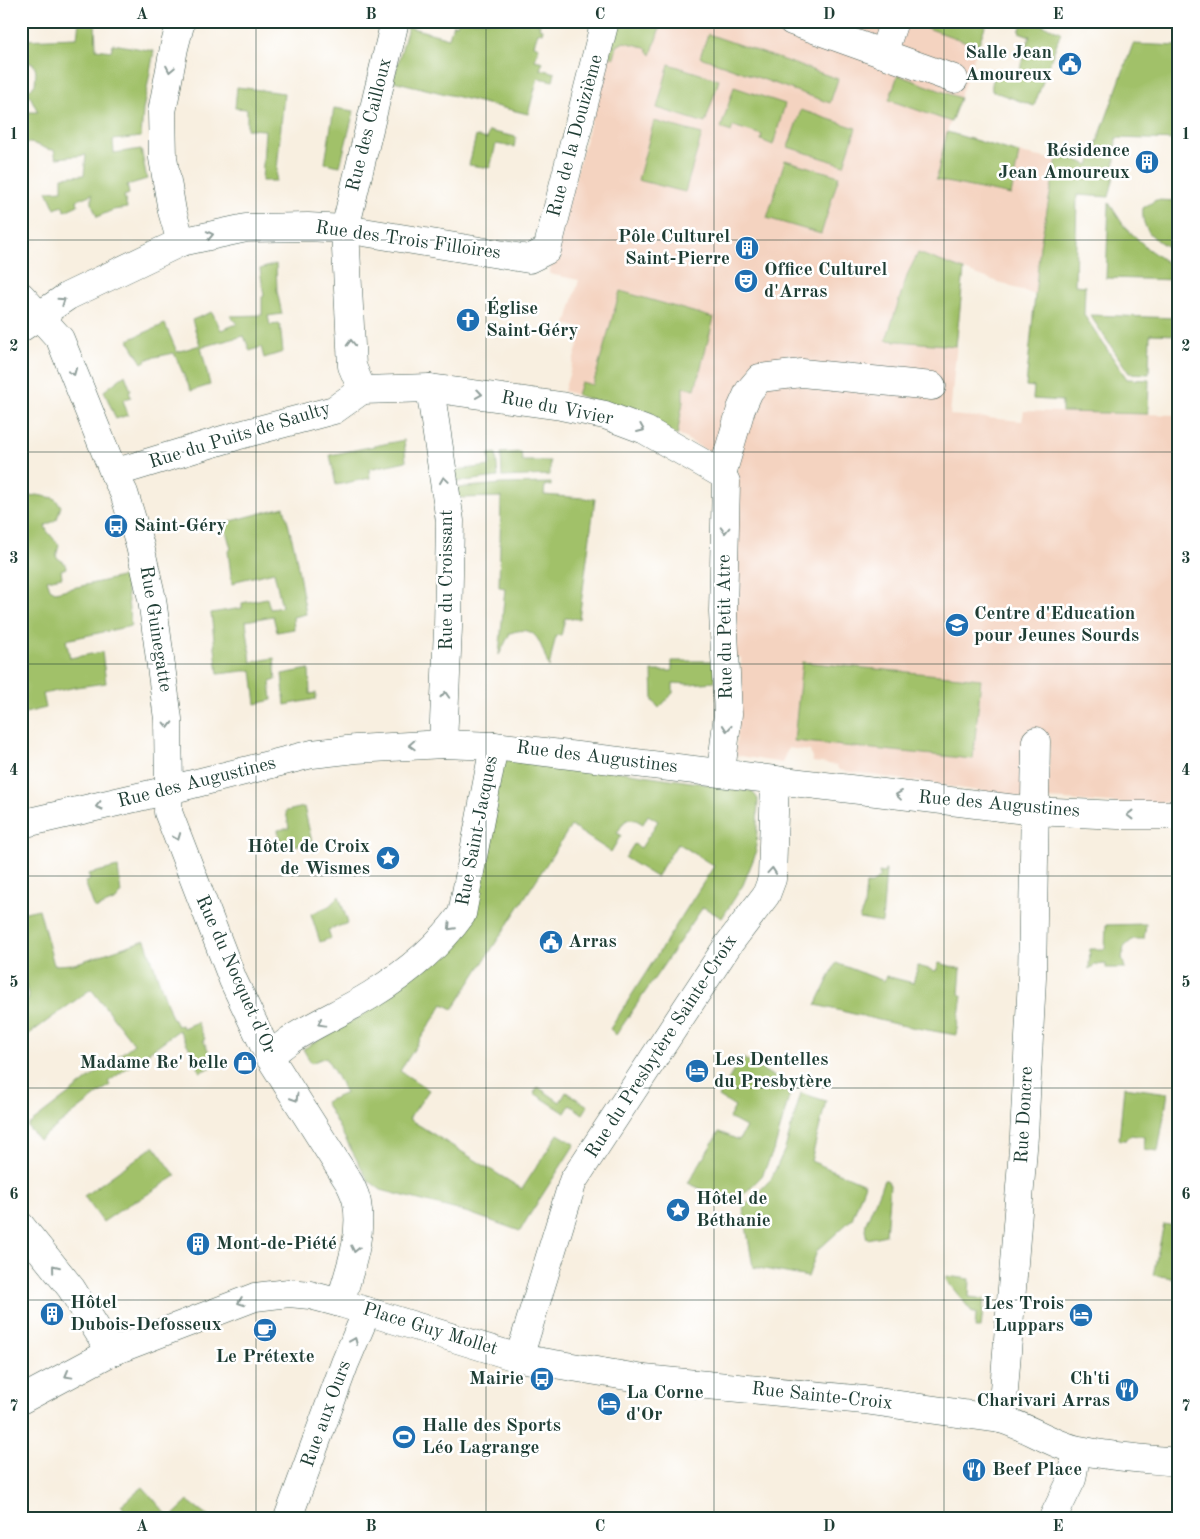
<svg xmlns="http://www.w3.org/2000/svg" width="1200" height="1539" font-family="'Old Standard TT',serif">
<rect width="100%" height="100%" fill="#fff"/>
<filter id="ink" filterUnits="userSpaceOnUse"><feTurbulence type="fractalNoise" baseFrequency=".02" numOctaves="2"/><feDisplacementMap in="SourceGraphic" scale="10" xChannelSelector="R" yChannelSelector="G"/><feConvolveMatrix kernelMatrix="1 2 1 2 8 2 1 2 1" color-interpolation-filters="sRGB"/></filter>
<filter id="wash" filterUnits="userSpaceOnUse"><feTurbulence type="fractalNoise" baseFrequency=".0096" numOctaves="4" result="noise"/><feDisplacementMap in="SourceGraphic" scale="20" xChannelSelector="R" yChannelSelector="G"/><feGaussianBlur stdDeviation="1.12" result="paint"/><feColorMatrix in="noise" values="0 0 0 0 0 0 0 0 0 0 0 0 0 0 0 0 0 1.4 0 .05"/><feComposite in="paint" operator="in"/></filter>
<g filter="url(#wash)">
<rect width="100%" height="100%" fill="#f8efe0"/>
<path fill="#f4d3c0" d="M618,21H987L947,132L1019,153L1057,160L1040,246L1035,295L964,270L950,415L1022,421L1024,411L1179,415V802L1113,803L1047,799L1050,737L1028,736L1025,798L839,770L836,765L813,762L810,751L788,748L782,763L735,755L740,703L741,658L734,655L736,515L739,457L715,455L651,419L564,391L583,329L566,324L579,280L549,274Z"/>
<g fill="#a1c169" stroke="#607f4e">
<path d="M79,21H95L96,49L111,51L113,44L154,51L143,110L141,137L113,140L114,153L141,149L147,179L127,185L129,194L124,196L127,208L113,210L97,217L92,204V194L77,200L78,205L65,211L62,206L55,209L47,191L62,190V177L84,175L86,155L57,158H56L54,150C44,150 37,142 26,143L25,138L21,139V112H38L30,96L27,95V91L35,85L36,71L33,63L21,62V40L77,38Z"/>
<path d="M458,21H536V23L540,24L539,28L543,29L542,33L538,32L534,45L539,47L535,60L543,62L540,69L555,73L553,81L538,78L528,114L393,81L408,27L449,38L453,24L457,25Z"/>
<path d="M618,21H662L651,55L645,47L624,42L617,46L614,58L609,56Z"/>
<path d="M917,21H987L978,46L916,24Z"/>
<path d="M1023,21H1031L1061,32L1034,106L992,91C991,84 993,77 999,74L1017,80L1030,36L1019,32Z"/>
<path d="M708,34L838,79L830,103L700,57Z"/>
<path d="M1133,44L1179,46V140L1116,138L1114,176L1109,197L1077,195L1075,285L1085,286L1084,315L1127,379L1149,380L1148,414L1062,412V401L1033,399L1034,387L1026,386L1040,246L1058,153L1089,165Z"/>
<path d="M669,64L719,80L705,123L657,108Z"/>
<path d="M898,75L960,98L951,122L889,100Z"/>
<path d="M237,87L284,93L276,181H262L265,130L247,129V109L235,108Z"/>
<path d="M734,87L785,104L773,145L761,140L762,135L733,126L731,132L721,128Z"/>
<path d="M334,108L354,111L340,166L325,163Z"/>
<path d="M801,110L856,128L844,165L788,147Z"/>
<path d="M654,121L702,134L685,192L638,180Z"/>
<path d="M489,131L516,137L514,147L496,144L490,168L469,165L476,136L487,139Z"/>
<path d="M947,132L1019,153L1011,195L936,180Z"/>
<path d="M785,160L839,176L821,234L767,218Z"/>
<path d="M1156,200L1179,201V252C1159,243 1140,233 1143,208Z"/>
<path d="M1109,203L1124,226L1148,249L1179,271V280L1106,278Z"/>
<path d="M918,253L964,270L956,346L886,340L908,273Z"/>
<path d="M276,264L277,291L282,314L268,316L270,325L280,324L283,352L264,358L261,347L250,351L244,336L201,347L210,385L191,391L174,353L150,358L142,363L128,340L165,324L177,352L200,345L192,320L212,312L221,330L237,324L230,316L262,315V297L264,296L260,269Z"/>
<path d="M620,291L714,318L695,389L683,387V402L677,436L651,419L577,395L581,382L593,385Z"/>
<path d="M1090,315L1179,318V335L1150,334L1149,374L1129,373Z"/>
<path d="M125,375L131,391L129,392L131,397L123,400L128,415L116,419L104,391Z"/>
<path d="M404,440L406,461L369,469L370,478L336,485L330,455Z"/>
<path d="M521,452L522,461H550V475L502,477L501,453Z"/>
<path d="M496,453L498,477L456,482L455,470L490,466L489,454Z"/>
<path d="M551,483V486L545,485L544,495L595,499L579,619L565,618L561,636L556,635L549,667C540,645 539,623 510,633L499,655L505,588L499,587L501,497L458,498L457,488L501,484Z"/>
<path d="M37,495L54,498L61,506L57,519L45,526L47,531L59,545L56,557L65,563L66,568L61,570L62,577L47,580L50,589L55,592L125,576L131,626L66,640L70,658L102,652L106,683L76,687L43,694L46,708L21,714V497Z"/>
<path d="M284,507L295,551L306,614L293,617L294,629L277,632L273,616L246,621L251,662L274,658L276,680L270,682L272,700L256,704L252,670L218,674L211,613L242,608V603L267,598L270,609L282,607L274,572L236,581V583L232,584L228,551L231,549L224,523Z"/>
<path d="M672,661H714L715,682L689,684L673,683V693L659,708L653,701L652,671H672Z"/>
<path d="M802,662L981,679L973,759L794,741Z"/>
<path d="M309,669L310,694L316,693V699L285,705L282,674Z"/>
<path d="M508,755L752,791L758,799L756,853L743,885L722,918L703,907L616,1035L610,1029L714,866L678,843L656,877L625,858L634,844L641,848L658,821L648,815L643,824L636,820L629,819L624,822L617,833L621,835L611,852L571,826L453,1009L443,1004L400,1071L429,1090L409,1119L522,1189L558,1134L575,1144L527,1219L520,1231L469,1213L381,1190L368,1180L325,1102L346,1093L326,1057L311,1063L303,1049L364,1014L469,923L499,764Z"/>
<path d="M304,807L312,842L290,847L289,843L281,844L278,830L289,828L286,811Z"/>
<path d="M118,867L121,894L116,900L95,909L85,882L90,880L88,874Z"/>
<path d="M885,870H886L882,923L859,919L864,907L866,884H872L880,876L879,872L884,873Z"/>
<path d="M339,896L348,923L328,930L331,938L320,942L311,914L329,906Z"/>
<path d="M39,909L54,965L74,964L145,940L171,1015L177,1026L181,1025L183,1028L197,1022L205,1039L203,1040L216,1065L200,1072L195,1061V1058L179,1030L108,1082L110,1085L39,1140L27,1126L134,1044L91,989L21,1040V1005L29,999L21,965V913Z"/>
<path d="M1146,924L1144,939H1133L1124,947L1122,958L1125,968H1106V964L1095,965L1089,969L1090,949H1105L1106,925Z"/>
<path d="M836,963L884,981L886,976L913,983L918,966L936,971L939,963L961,969L959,994L962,996L956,1035L900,1025L816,1005Z"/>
<path d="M741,1057L778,1079L792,1086L775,1147L762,1176L734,1204L688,1183L719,1132L739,1140L746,1127L729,1118L735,1107L719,1097Z"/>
<path d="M538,1087L560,1102L566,1092L588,1106L583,1114L570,1105L565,1113L534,1093Z"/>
<path d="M1124,1087L1168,1093L1158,1151L1144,1149L1145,1137L1131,1135L1126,1140H1119Z"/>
<path d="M801,1093L826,1101L811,1161L865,1184L852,1219L817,1251L808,1277L753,1267L743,1208L771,1179L785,1149Z"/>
<path d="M154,1146L176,1176L137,1201L135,1200L103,1222L84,1196Z"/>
<path d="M884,1180H887L890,1185L886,1235L867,1239L865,1230L866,1223Z"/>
<path d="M1164,1224L1179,1227V1245L1173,1278L1153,1275Z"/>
<path d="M946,1276L970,1279L969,1297L984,1299L981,1328H975L976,1313H973L946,1280Z"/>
<path d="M143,1487L170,1518L188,1501L211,1518H130L121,1505Z"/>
</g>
</g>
<g filter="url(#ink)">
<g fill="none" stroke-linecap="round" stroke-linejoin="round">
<g stroke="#40584e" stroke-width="29">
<g id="minor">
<path d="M181,21L174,48L162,112L163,158L172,211L181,242"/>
<path d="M792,21L954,79"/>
<path d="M883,54L894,21"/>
<path d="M21,296L60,339L114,473L124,493L140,546L152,599L168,719L169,790L168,812L233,980L269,1056L350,1184C353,1190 356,1197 357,1203C363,1237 349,1271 340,1303"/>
<path d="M21,328L68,296L181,242L246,228L308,227L345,229L529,259L547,250L605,21"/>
<path d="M430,388L450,521L448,628L443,744"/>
<path d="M362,390L430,388L561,406L605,415L645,430L722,474L726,482L723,612L728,714L721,772"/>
<path d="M362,390L352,366L345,229L395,21"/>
<path d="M114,473L236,436L334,410L362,390"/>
<path d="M722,474L741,409L749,391L760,378L802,373L932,386"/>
<path d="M21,824L169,790L312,754L356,749L443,744L494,746L1034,811L1118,815H1179"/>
<path d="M269,1056C276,1051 283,1045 290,1040C316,1023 345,1011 371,995C405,974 439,946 462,914L494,746"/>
<path d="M21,1226L71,1288L111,1352"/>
<path d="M519,1358L573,1181L728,945L766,895L772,879L775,780"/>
<path d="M21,1400L111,1352L255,1297L289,1293L310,1295L340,1303L519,1358L644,1379L864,1400L1000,1419C1027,1426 1052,1445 1079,1450C1111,1457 1146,1459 1179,1462"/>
<path d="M1000,1419L1004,1390L1024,1136L1032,978L1036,741"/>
<path d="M288,1518L345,1363L367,1311"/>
<path d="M1053,1518L1072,1479L1077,1450"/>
</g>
</g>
<use href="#minor" stroke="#fff" stroke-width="28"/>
</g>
<defs><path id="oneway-chevron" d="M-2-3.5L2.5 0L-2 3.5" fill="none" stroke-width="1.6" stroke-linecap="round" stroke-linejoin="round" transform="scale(1.25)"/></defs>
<g stroke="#8f9e9a">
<use href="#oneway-chevron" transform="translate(170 69) rotate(101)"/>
<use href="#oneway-chevron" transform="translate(210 235) rotate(-11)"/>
<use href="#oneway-chevron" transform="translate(62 301) rotate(-34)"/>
<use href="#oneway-chevron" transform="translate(351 343) rotate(-92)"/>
<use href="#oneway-chevron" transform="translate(73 372) rotate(68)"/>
<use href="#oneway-chevron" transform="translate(479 394) rotate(8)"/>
<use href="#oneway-chevron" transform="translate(641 429) rotate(23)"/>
<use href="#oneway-chevron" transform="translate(444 480) rotate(-98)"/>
<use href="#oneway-chevron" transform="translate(725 530) rotate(91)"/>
<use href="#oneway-chevron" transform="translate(445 695) rotate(-87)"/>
<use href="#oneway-chevron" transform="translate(168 725) rotate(89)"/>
<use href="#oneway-chevron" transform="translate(727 728) rotate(95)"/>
<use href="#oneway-chevron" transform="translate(412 745) rotate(177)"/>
<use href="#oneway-chevron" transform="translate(899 795) rotate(-173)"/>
<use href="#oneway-chevron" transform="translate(99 806) rotate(167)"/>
<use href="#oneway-chevron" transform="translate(1130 815) rotate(180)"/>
<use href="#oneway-chevron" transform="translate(177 837) rotate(69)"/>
<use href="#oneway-chevron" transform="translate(772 871) rotate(-85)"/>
<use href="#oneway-chevron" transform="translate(451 927) rotate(133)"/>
<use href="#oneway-chevron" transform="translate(321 1023) rotate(151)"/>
<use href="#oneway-chevron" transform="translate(295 1098) rotate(58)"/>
<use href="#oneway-chevron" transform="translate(355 1249) rotate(102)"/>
<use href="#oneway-chevron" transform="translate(55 1268) rotate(-129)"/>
<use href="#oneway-chevron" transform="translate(241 1302) rotate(159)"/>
<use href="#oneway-chevron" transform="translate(354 1341) rotate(-67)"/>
<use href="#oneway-chevron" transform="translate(68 1375) rotate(151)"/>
</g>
</g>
<path fill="none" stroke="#1f3d34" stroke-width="1" stroke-opacity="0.55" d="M256,21V1518M486,21V1518M714,21V1518M944,21V1518M21,240H1179M21,452H1179M21,664H1179M21,876H1179M21,1088H1179M21,1300H1179"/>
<defs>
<g id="civic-disc" transform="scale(1.25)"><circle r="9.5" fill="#1f6fb2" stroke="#fff"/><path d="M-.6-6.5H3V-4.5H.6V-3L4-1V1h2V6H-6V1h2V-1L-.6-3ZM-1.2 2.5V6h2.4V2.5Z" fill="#fff"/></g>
<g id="building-disc" transform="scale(1.25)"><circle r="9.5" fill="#1f6fb2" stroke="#fff"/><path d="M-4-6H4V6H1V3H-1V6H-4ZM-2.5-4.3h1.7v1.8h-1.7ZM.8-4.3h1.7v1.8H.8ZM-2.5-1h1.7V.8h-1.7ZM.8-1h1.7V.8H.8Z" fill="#fff"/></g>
<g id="theatre-disc" transform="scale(1.25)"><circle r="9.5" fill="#1f6fb2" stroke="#fff"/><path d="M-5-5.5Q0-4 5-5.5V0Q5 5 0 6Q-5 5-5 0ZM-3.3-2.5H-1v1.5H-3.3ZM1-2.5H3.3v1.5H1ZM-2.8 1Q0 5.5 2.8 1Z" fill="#fff"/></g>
<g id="church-disc" transform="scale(1.25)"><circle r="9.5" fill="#1f6fb2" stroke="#fff"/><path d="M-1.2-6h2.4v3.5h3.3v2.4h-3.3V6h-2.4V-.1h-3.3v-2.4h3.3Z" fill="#fff"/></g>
<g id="bus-disc" transform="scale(1.25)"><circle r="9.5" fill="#1f6fb2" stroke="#fff"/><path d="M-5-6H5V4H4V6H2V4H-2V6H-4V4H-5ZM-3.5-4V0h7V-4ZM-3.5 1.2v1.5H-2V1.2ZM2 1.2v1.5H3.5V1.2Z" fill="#fff"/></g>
<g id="school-disc" transform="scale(1.25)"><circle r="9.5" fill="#1f6fb2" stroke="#fff"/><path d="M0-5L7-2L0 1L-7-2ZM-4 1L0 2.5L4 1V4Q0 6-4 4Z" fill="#fff"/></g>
<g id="sight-disc" transform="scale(1.25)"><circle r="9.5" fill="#1f6fb2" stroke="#fff"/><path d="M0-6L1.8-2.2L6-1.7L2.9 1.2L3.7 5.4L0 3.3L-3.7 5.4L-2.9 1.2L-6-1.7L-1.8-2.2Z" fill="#fff"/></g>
<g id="shop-disc" transform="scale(1.25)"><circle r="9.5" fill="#1f6fb2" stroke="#fff"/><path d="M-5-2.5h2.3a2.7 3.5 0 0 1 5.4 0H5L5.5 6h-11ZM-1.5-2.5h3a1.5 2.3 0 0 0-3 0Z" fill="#fff"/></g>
<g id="hotel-disc" transform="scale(1.25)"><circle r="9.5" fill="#1f6fb2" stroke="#fff"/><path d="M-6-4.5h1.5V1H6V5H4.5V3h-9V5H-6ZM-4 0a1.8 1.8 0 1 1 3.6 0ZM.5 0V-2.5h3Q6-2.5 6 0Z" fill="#fff"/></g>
<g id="cafe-disc" transform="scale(1.25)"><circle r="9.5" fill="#1f6fb2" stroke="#fff"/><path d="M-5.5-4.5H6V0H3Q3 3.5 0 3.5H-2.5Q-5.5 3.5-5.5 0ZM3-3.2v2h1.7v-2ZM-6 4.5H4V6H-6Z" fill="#fff"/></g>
<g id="restaurant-disc" transform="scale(1.25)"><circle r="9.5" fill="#1f6fb2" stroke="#fff"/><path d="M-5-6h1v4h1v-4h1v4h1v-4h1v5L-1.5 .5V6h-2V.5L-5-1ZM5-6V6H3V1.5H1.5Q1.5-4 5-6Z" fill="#fff"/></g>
<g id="stadium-disc" transform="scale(1.25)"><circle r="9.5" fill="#1f6fb2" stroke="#fff"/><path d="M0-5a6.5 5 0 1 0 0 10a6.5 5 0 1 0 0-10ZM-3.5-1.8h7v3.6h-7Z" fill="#fff"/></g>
</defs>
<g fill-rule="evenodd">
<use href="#civic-disc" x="1070" y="64"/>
<use href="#building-disc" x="1147" y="162"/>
<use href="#building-disc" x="747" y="248"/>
<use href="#theatre-disc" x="746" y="281"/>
<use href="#church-disc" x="468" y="320"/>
<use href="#bus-disc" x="116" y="526"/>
<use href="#school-disc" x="957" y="625"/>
<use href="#sight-disc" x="388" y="858"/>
<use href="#civic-disc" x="551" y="942"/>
<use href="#shop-disc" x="245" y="1063"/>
<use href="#hotel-disc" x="697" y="1071"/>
<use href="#sight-disc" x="678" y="1210"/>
<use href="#building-disc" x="198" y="1244"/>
<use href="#building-disc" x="52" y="1314"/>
<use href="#hotel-disc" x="1081" y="1315"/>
<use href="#cafe-disc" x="265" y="1330"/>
<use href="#bus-disc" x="542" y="1379"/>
<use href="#restaurant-disc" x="1127" y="1390"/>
<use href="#hotel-disc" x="609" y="1404"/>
<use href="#stadium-disc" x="404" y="1437"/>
<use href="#restaurant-disc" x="974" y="1470"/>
</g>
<g text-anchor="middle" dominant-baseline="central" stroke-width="5" stroke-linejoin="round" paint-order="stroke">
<g font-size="19" font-weight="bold" fill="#1f3d34" stroke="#fff" text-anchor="start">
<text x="1052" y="53" text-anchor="end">Salle Jean<tspan x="1052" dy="22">Amoureux</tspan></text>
<text x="1130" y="151" text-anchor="end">Résidence<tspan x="1130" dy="22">Jean Amoureux</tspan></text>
<text x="730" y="237" text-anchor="end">Pôle Culturel<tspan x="730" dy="22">Saint-Pierre</tspan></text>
<text x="764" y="270">Office Culturel<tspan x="764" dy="22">d'Arras</tspan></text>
<text x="486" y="309">Église<tspan x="486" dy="22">Saint-Géry</tspan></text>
<text x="134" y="526">Saint-Géry</text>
<text x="974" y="614">Centre d'Education<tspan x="974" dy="22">pour Jeunes Sourds</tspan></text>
<text x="370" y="847" text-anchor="end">Hôtel de Croix<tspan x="370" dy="22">de Wismes</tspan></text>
<text x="568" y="942">Arras</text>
<text x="714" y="1060">Les Dentelles<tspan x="714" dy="22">du Presbytère</tspan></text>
<text x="228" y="1063" text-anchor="end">Madame Re' belle</text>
<text x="696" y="1199">Hôtel de<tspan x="696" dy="22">Béthanie</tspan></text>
<text x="216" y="1244">Mont-de-Piété</text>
<text x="70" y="1303">Hôtel<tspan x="70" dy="22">Dubois-Defosseux</tspan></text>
<text x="1064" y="1304" text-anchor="end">Les Trois<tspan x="1064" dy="22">Luppars</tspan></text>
<text x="265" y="1357" text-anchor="middle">Le Prétexte</text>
<text x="524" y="1379" text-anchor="end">Mairie</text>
<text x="1110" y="1379" text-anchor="end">Ch'ti<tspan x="1110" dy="22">Charivari Arras</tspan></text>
<text x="626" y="1393">La Corne<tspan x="626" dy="22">d'Or</tspan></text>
<text x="422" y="1426">Halle des Sports<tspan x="422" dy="22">Léo Lagrange</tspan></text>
<text x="992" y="1470">Beef Place</text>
</g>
<g font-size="19" fill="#1f3d34" stroke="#fff">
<text transform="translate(370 125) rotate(-76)">Rue des Cailloux</text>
<text transform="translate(576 136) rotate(-75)">Rue de la Douizième</text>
<text transform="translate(408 241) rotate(8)">Rue des Trois Filloires</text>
<text transform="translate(557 409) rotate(11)">Rue du Vivier</text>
<text transform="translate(240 436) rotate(-17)">Rue du Puits de Saulty</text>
<text transform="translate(447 580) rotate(-90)">Rue du Croissant</text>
<text transform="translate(726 627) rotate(-91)">Rue du Petit Atre</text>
<text transform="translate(155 629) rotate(81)">Rue Guinegatte</text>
<text transform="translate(597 758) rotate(7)">Rue des Augustines</text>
<text transform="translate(197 783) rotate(-14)">Rue des Augustines</text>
<text transform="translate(999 805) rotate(5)">Rue des Augustines</text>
<text transform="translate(478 831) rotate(-79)">Rue Saint-Jacques</text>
<text transform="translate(235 975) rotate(66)">Rue du Nocquet d'Or</text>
<text transform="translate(662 1047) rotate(-57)">Rue du Presbytère Sainte-Croix</text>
<text transform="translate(1025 1115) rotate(-87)">Rue Doncre</text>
<text transform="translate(430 1330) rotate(17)">Place Guy Mollet</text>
<text transform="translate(822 1397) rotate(6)">Rue Sainte-Croix</text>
<text transform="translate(327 1414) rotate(-70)">Rue aux Ours</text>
</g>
</g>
<rect width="1200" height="1539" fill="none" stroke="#fff" stroke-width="55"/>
<rect x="28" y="28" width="1144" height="1484" fill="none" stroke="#1f3d34" stroke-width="2"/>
<g font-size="16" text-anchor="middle" font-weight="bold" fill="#1f3d34">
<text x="142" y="19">A</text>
<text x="371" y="19">B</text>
<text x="600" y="19">C</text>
<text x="829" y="19">D</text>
<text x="1058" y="19">E</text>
<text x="14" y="139">1</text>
<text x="1186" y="139">1</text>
<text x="14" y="351">2</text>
<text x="1186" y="351">2</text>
<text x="14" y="563">3</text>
<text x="1186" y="563">3</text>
<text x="14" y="775">4</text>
<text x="1186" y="775">4</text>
<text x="14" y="987">5</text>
<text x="1186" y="987">5</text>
<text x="14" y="1199">6</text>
<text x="1186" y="1199">6</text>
<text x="14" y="1411">7</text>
<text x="1186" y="1411">7</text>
<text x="142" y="1531">A</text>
<text x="371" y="1531">B</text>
<text x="600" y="1531">C</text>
<text x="829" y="1531">D</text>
<text x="1058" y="1531">E</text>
</g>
</svg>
